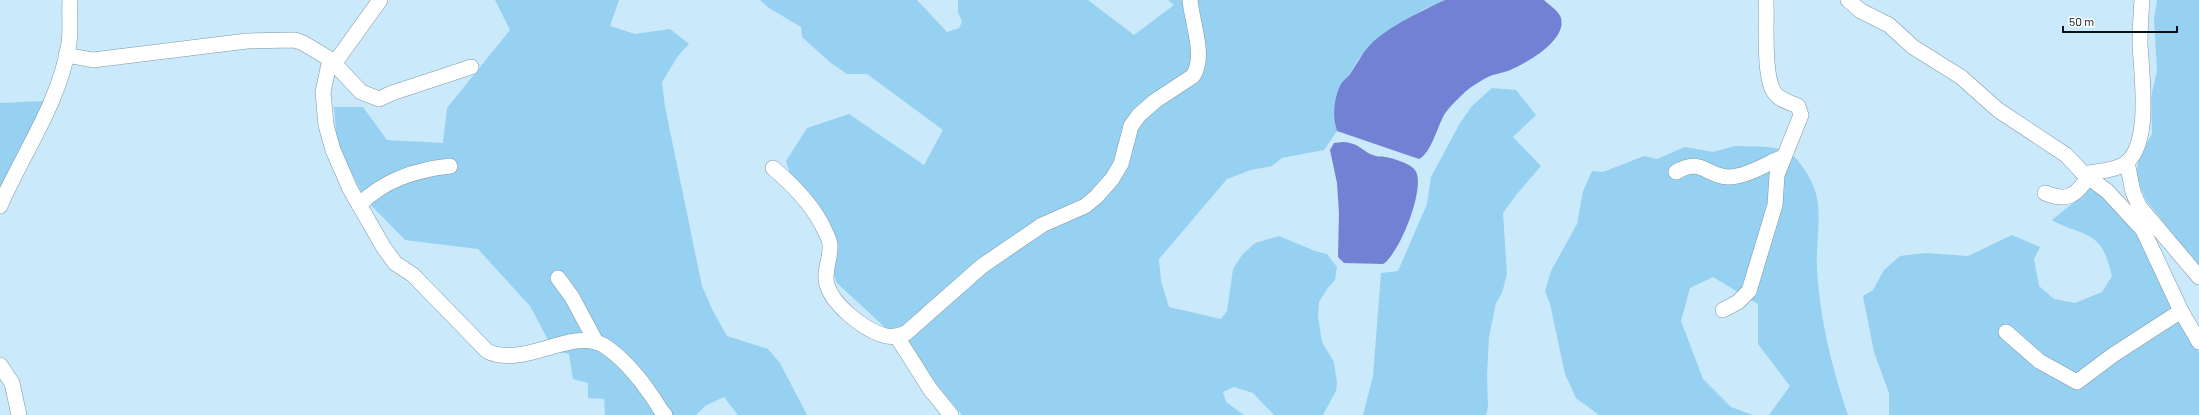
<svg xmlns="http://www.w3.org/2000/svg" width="2199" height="415" font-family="Barlow,sans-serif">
<rect width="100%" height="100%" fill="#cae9fb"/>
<g fill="#96d1f1">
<path d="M495,0H619L610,26L635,34L670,29L689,44L678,56L662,82L665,107L702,286L713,311L727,336L768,349L780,363L807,415H738L724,397L705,406L696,415H605L604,399L588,398V383L573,379L569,354L554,351L530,306L478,249L405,240L365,199L337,145L334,107H363L387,140L443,143L447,108L510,30Z"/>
<path d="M760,0H917L947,32L959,28L962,22L958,12V0H1088L1134,35L1174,5L1168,0H1445L1422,10L1384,34L1359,58L1350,73L1341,85L1335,125L1337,131L1324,150L1282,158L1272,166L1251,170L1227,179L1159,259L1161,281L1169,307L1221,319L1227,311L1233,269L1242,255L1255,243L1279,236L1315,251L1327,254L1337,267L1335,280L1327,289L1319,302L1318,316L1322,342L1334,362L1337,383L1336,391L1323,415H1274L1253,393L1234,387L1223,392L1226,402L1244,415H962L904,345L837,283L819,235L797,196L786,161L807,128L849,114L924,165L943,130L867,74H847L831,63L802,37L801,27L769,8Z"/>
<path d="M2157,0H2199V267L2146,200L2136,177L2139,157L2152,134L2151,97L2157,71L2154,19Z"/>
<path d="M1492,88L1516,90L1536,115L1513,137L1541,166L1516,195L1503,213L1507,274L1502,293L1496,303L1489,337L1487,376L1488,407L1486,415H1363L1373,376L1381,273L1398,271L1427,204L1431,177L1460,123L1472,106Z"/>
<path d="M45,101L0,191V103Z"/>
<path d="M1735,146C1752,147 1778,144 1792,155C1805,166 1817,188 1818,205C1820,225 1816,246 1817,266C1819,316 1832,368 1848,415H1769L1790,386L1758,344V304L1713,277L1690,288L1681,321L1703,379L1731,407L1753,415H1599L1576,398L1565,374L1550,304L1545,291L1551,271L1577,224L1583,191L1592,171L1603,172L1644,156L1657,159L1685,147L1713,152Z"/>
<path d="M2091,184L2129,218L2182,324L2199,352V415H1889V393L1874,352L1863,296L1873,290L1884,270L1900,256L1925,253L1968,256L2012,235L2040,247L2034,259L2039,286L2054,299L2075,303L2102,292L2112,276C2105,250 2102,239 2075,230C2067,227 2060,225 2052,220L2073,203Z"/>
</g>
<g fill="#7281d3">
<path d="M1445,0H1544C1549,5 1559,11 1561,18C1567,41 1525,64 1508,71C1502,73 1494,74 1488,77C1480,81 1471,87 1465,92C1458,99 1449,107 1444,115C1437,128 1431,153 1419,159L1337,131C1332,117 1334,99 1340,86C1342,81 1347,78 1350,74C1357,64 1362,53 1371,44C1386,28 1425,9 1445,0Z"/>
<path d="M1343,142C1361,143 1363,153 1376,156C1379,157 1382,156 1385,157C1393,158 1411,164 1415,170C1427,186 1399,255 1383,264L1344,263L1338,257L1339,213L1337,183L1330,150L1334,143Z"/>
</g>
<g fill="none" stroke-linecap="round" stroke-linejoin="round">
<g stroke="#7b98a9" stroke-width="16">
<g id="minor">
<path d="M1848,0L1861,11L1889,25L1913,47L1961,77L1998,110L2066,155L2084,174L2107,191L2143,230L2181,311L2199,342"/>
<path d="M66,55L93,60L247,41L295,40L303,43L330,59L361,92L379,99L392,93L471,67"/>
<path d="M330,59L323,92L326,125L333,150L350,189L384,248L395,263L413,275L487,351C523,369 573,327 603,345C620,355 640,378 651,395C656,401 659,409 665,415"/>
<path d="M334,64L380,0"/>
<path d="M2127,162L2133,192L2139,206L2199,277"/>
<path d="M773,168C793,185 814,206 825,231C827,235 830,241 830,245C831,259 823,271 827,285C833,305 863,329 883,335C891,338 899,336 906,333L982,266L1042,225L1085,206L1096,197L1112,179L1121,164L1131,126L1139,115L1155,101L1193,76C1206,56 1192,23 1190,0"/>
<path d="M1676,172C1701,157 1706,176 1728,177C1746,177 1766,164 1783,157"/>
<path d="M2084,174C2096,171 2112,171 2123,165C2153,148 2141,72 2140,43C2140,28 2141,14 2142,0"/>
<path d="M2045,193C2067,202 2076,196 2088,177"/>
<path d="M359,205C384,180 415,170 450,166"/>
<path d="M0,206C23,153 60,102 69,43C71,29 69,14 70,0"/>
<path d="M558,278L572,297L596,342"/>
<path d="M1723,310L1738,302L1749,291L1775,205L1777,175L1801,115L1798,106C1789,102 1779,100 1774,92C1763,75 1767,22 1766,0"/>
<path d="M2006,332L2039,361L2077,382L2113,355L2181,311"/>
<path d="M897,337L930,389L951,415"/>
<path d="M0,365L12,383L19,415"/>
</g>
</g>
<use href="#minor" stroke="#fff" stroke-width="15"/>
</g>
<path d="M2063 26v6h114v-6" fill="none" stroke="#061016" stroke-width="2"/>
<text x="2069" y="26" font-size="12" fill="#061016" stroke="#ffffff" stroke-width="3" paint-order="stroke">50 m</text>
</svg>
